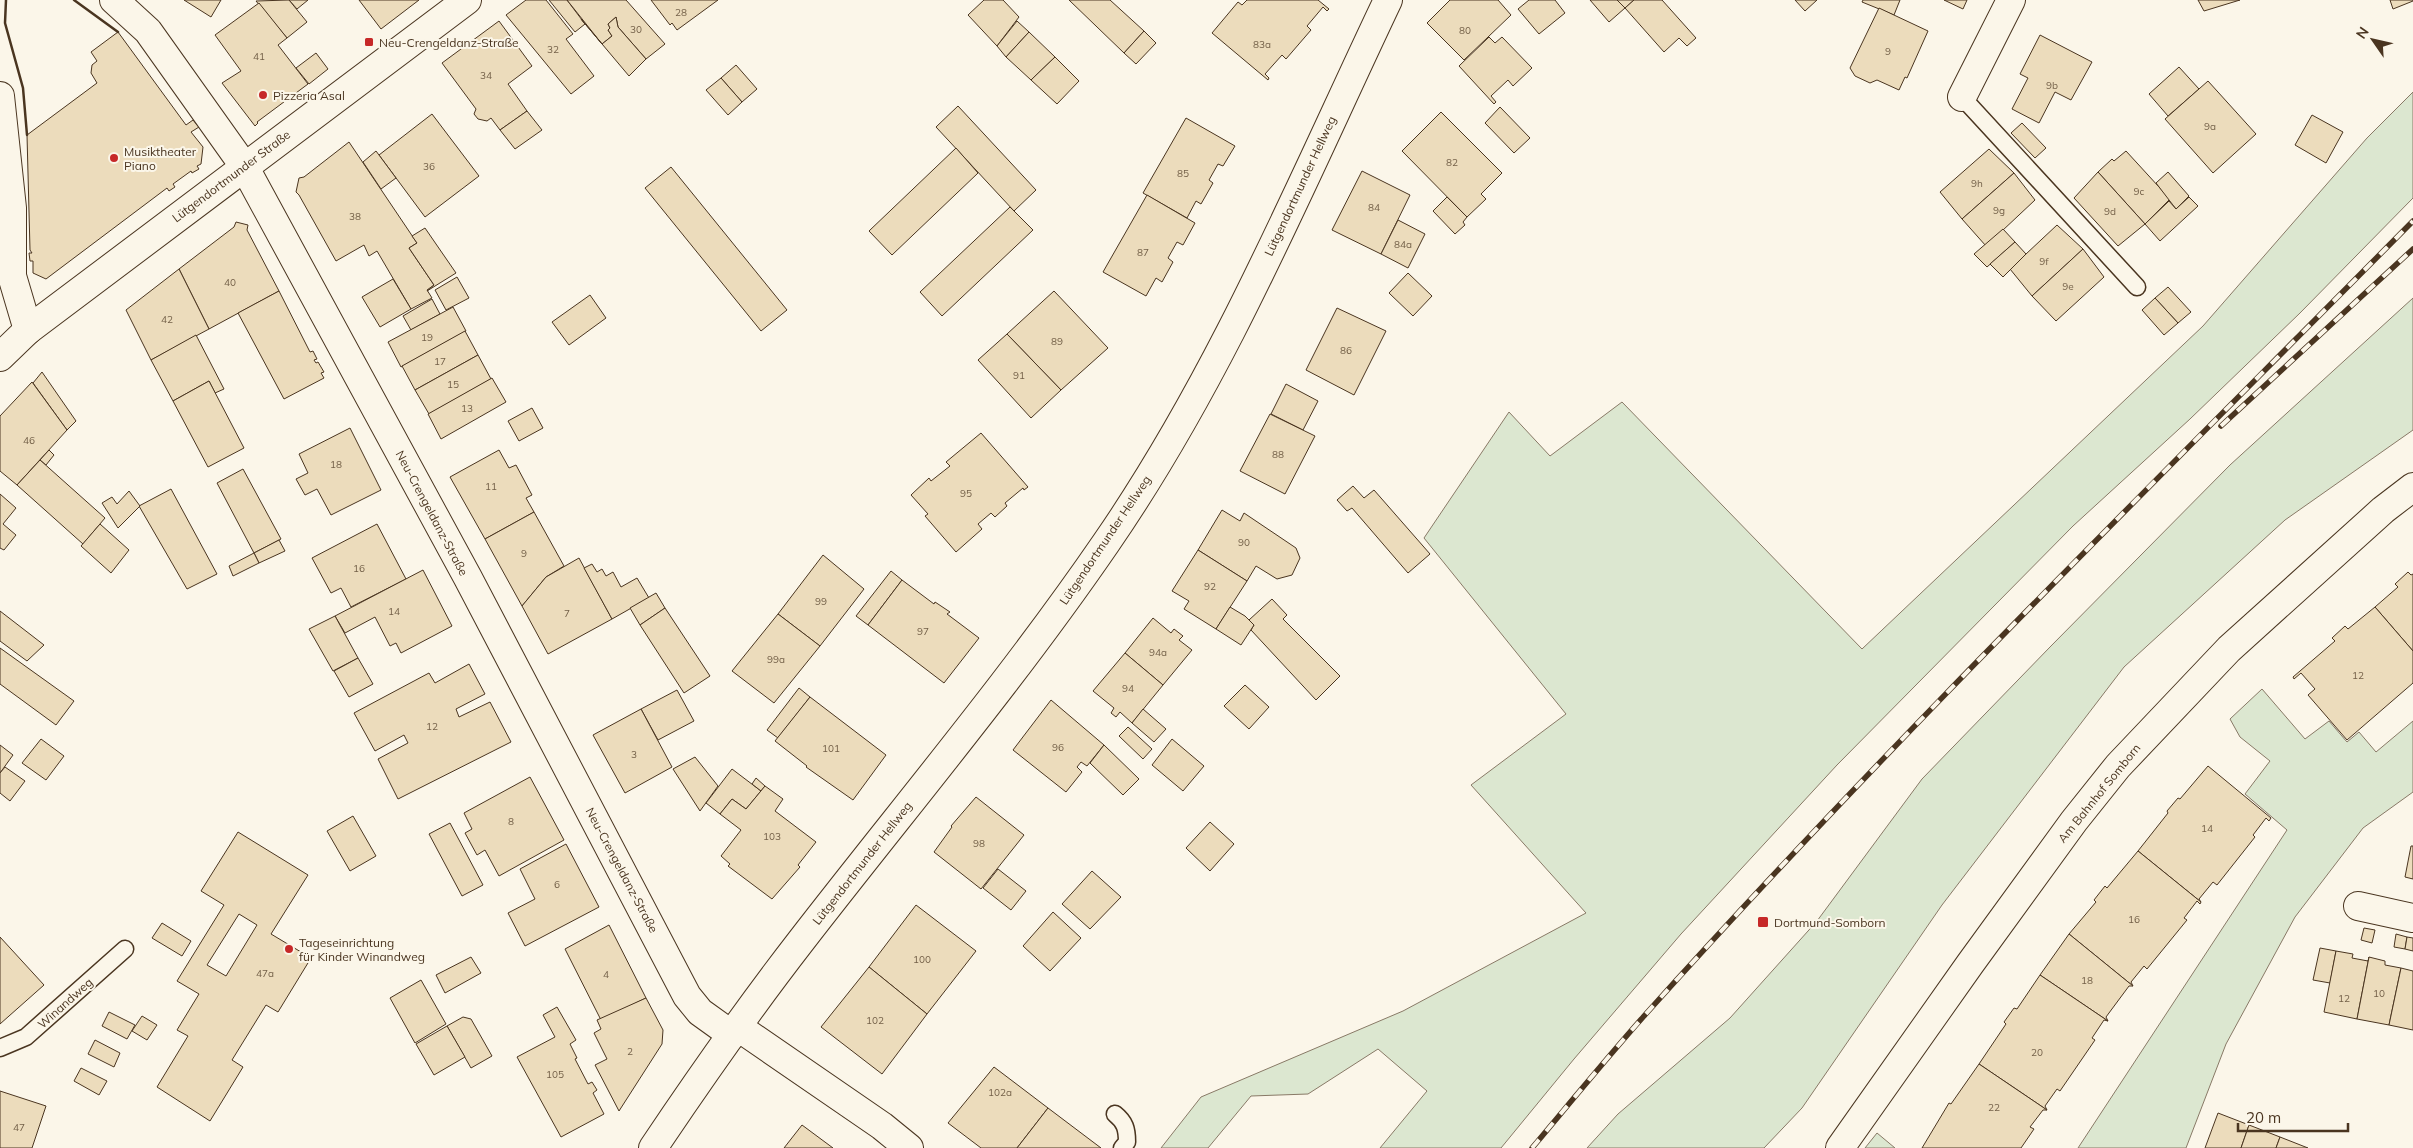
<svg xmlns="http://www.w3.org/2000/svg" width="2413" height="1148" font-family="Mulish,sans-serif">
<rect width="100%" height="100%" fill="#fbf6e9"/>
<g fill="#dce7d0" stroke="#887966">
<path d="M2413,92V198L2300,313L2190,419L2073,526L1837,765L1681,934L1574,1059L1501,1148H1380L1427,1091L1378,1049L1308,1094L1251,1096L1208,1148H1161L1201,1097L1403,1011L1586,913L1471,785L1566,714L1424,538L1509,412L1550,456L1622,402L1862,649L2203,326L2367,138Z"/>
<path d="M2413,298V430L2285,520L2124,667L1942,905L1802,1108L1764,1148H1587L1618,1114L1730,1018L1817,921L1922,779L2050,647L2230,465Z"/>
<path d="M2262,689L2305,739L2329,721L2347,742L2359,732L2376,752L2413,721V792L2363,828L2295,917L2226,1044L2186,1148H2078L2287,830L2245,794L2270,761L2240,737L2230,719Z"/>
<path d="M1877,1133L1895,1148H1865Z"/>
</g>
<g fill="#ecdcbc" stroke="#4a3520" fill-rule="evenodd">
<path d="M184,0H221L211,17Z"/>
<path d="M289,0H308L297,9Z"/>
<path d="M289,0L307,22L287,38L256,1Z"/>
<path d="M359,0H419L381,29Z"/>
<path d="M526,0H546L573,34L566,39L594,76L571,94L506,15Z"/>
<path d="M549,0H567L585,24L575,32Z"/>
<path d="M567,0H626L665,44L646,59L618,27L616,17L608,24L610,28L608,30L612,36L602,44Z"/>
<path d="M651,0H718L677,30L672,23L670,25Z"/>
<path d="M984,0H1003L1019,17L997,46L968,15Z"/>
<path d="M1069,0H1110L1144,31L1124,53Z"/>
<path d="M1247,0H1318L1329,9L1327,11L1323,7L1307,26L1311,30L1286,59L1282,55L1265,74L1269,78L1268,80L1212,33L1238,2L1242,5Z"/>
<path d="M1450,0H1498L1511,15L1464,60L1427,23Z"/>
<path d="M1529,0H1555L1565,13L1539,34L1518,9Z"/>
<path d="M1590,0H1617L1625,8L1609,22Z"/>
<path d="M1617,0H1634L1625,8Z"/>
<path d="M1634,0H1662L1696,38L1687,46L1679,38L1664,52L1625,8Z"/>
<path d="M1795,0H1817L1805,11Z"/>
<path d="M1863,0H1900L1894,15L1862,2Z"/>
<path d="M1944,0H1967L1963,9Z"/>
<path d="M2198,0H2240L2204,11Z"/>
<path d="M2390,0H2413V1L2393,9Z"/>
<path d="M259,3L287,38L278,45L308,84L257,122L258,123L255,126L222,83L241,71L215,35Z"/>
<path d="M1879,8L1928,31L1907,78L1905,77L1899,90L1877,80L1870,83L1855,76L1850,68Z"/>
<path d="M616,17L618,27L646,59L629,76L581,19L602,44L612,36L608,30L610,28L608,24Z"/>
<path d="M499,21L532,66L508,84L527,111L500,130L491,118L487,121L478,119L474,114L476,109L442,63Z"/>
<path d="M1017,21L1029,32L1006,57L997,46Z"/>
<path d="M1144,31L1156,43L1136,64L1124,53Z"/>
<path d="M118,32L186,125L193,120L199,127L191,132L203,147L201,164L197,166L199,169L192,173L191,171L173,184L175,187L169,191L167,188L46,279L33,273V261H30L29,253H32L30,250L27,135L97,83L91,73L92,65L97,61L91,52Z"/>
<path d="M1029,32L1055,57L1031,80L1006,57Z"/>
<path d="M2040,35L2092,62L2071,100L2055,92L2039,123L2012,109L2028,78L2020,74Z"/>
<path d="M1489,37L1495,43L1502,37L1532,68L1513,86L1508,80L1491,96L1496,102L1494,104L1459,66Z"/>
<path d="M316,53L328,69L309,84L296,68Z"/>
<path d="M1055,57L1079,81L1057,104L1031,80Z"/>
<path d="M736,65L757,89L742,102L721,78Z"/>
<path d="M2179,67L2199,89L2168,116L2149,94Z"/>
<path d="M721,78L742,102L728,115L706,90Z"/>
<path d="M2208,81L2256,134L2213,173L2165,119Z"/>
<path d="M958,106L1036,190L1014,211L936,127Z"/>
<path d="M1500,107L1530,138L1514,153L1485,123Z"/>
<path d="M527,111L542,130L515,149L500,130Z"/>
<path d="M1441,112L1502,173L1481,194L1486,199L1467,217L1402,151Z"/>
<path d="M432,114L479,176L425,217L379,155Z"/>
<path d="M2312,115L2343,132L2326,163L2295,145Z"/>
<path d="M1186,118L1235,146L1223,166L1218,164L1209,180L1213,183L1201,204L1196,201L1187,218L1143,193Z"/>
<path d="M2022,123L2046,148L2035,158L2011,133Z"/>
<path d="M349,142L417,243L409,248L434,285L427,290L432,298L411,309L377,251L369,256L364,245L336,261L299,195L296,192L299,178L304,177Z"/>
<path d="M956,148L978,173L892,255L869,231Z"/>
<path d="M1989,149L2014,173L1962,219L1940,192Z"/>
<path d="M376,151L396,178L381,189L363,162Z"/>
<path d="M2126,151L2170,199L2145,224L2098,172L2112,159L2114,161Z"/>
<path d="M671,167L787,310L761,331L645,188Z"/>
<path d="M1362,171L1410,195L1381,254L1332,230Z"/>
<path d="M2098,172L2145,224L2118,246L2074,198Z"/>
<path d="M2168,172L2189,196L2176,209L2156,183Z"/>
<path d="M2014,173L2035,200L1986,246L1962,219Z"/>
<path d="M1147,195L1195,223L1183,245L1177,242L1168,258L1173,262L1162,282L1156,278L1146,296L1103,272Z"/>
<path d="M1447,197L1467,217L1463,222L1465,225L1455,234L1433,211Z"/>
<path d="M2189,197L2198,206L2160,241L2145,224L2169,201L2176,209Z"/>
<path d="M1010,207L1033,230L942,316L920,292Z"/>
<path d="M1398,220L1425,234L1408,268L1381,254Z"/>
<path d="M236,222L248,225L247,230L279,291L209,329L179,269L234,227Z"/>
<path d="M2057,225L2083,249L2032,296L2010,269Z"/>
<path d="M425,228L456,273L427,291L434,285L409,248L417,243L412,236Z"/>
<path d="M2003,229L2015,242L1987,267L1974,254Z"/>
<path d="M2015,242L2026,254L2003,277L1990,264Z"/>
<path d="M2083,249L2104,277L2056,321L2032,296Z"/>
<path d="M179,269L209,329L151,360L126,310Z"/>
<path d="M1408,273L1432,296L1413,316L1389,293Z"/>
<path d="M457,277L469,298L446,310L435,290Z"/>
<path d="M393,279L411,309L380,327L362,297Z"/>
<path d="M2168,287L2191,312L2178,323L2155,298Z"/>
<path d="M279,291L310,352L313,351L317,359L314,360L316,363L318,362L324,372L321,373L324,378L284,399L238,313Z"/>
<path d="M1054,291L1108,348L1061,390L1007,334Z"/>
<path d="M590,295L606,318L569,345L552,322Z"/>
<path d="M2155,298L2178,323L2164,335L2142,310Z"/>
<path d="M432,299L440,314L411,330L403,316Z"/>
<path d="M453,307L466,331L401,367L388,342Z"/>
<path d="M1337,308L1386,331L1354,395L1306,370Z"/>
<path d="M465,331L478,355L415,390L402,366Z"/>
<path d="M1007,334L1061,390L1031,418L978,360Z"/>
<path d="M196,335L224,389L215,393L209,381L173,401L151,360Z"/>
<path d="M478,355L491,379L429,414L415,390Z"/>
<path d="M42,372L76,421L67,430L33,383Z"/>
<path d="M492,378L506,402L441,439L428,414Z"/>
<path d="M209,381L244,448L208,467L173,401Z"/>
<path d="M32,382L67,430L17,485L0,471V416Z"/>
<path d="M1286,384L1318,401L1303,430L1271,414Z"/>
<path d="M532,408L543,428L519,441L508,421Z"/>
<path d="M1270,414L1315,436L1285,494L1240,471Z"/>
<path d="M350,428L381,490L331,515L317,489L305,495L296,479L308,473L299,454Z"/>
<path d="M981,433L1028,487L1024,490L1023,488L1005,503L1007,506L995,517L991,513L978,524L982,529L956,552L925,516L928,514L911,495L929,478L931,481L950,466L946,462Z"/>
<path d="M49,450L54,455L46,465L40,460Z"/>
<path d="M499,450L509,468L516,465L532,495L526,498L534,512L485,539L450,477Z"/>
<path d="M40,460L105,518L83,544L17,485Z"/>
<path d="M243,469L281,539L254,553L217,483Z"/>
<path d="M1353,486L1364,498L1374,490L1430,554L1408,573L1352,508L1347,511L1337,500Z"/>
<path d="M171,489L217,574L187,589L139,506Z"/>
<path d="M129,491L140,506L118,528L102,503L112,497L117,504Z"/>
<path d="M0,494L16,508L3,524L16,535L4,550L0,548Z"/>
<path d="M1222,510L1240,521L1244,513L1296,548L1300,558L1292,575L1277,579L1256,566L1247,581L1198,550Z"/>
<path d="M534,512L564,566L546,577L522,606L485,539Z"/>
<path d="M100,524L129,550L111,573L81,546Z"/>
<path d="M377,524L406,579L351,607L341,588L331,593L312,558Z"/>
<path d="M279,540L285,551L259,563L254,553Z"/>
<path d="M1198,550L1247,581L1216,629L1184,609L1189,601L1172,591Z"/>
<path d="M254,553L259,563L233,576L229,566Z"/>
<path d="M823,555L864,589L820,646L778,614Z"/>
<path d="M579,558L612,619L548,654L522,606L546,577Z"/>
<path d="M592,564L597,572L602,569L606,576L613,572L621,587L637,578L649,598L612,619L584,568Z"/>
<path d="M423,570L452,626L401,653L396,643L390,646L375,617L345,633L335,616Z"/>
<path d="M891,571L902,580L868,625L856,616Z"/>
<path d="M2408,572L2411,575L2413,574V651L2375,607L2398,587L2395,584Z"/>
<path d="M902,580L934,604L935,602L950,612L947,614L979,638L944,683L868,625Z"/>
<path d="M656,593L665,608L640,625L630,608Z"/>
<path d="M1272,599L1287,615L1283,619L1340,676L1316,700L1251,630L1254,625L1249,620Z"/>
<path d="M1230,607L1245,616L1254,625L1241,645L1216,629Z"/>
<path d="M2375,607L2413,651V683L2347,740L2308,695L2315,689L2301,673L2294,679L2293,677L2335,641L2332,638L2345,626L2348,629Z"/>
<path d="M665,608L710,676L684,693L640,625Z"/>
<path d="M0,611L44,645L27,661L0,641Z"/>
<path d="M778,614L820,646L774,703L732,671Z"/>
<path d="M335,616L358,658L333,671L309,629Z"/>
<path d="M1153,618L1171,633L1174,629L1183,636L1179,640L1192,650L1163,685L1125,653Z"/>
<path d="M0,648L74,701L56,725L0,684Z"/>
<path d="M1125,653L1163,685L1132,723L1120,712L1116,717L1111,713L1114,708L1093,691Z"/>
<path d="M358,658L373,684L349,697L334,671Z"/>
<path d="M469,664L485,694L456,709L459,717L490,702L511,742L398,799L378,759L408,743L404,735L375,751L354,713L429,673L435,683Z"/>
<path d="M1245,685L1269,707L1249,729L1224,706Z"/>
<path d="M799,688L810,697L778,738L767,730Z"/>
<path d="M677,690L694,721L658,740L641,709Z"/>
<path d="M810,697L886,755L853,800L806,767L807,766L775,741Z"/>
<path d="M1051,700L1104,745L1087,766L1081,762L1077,767L1082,772L1066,792L1013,750Z"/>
<path d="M641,709L672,767L625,793L593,735Z"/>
<path d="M1143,709L1166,729L1154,742L1132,723Z"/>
<path d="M1128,727L1152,749L1143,759L1119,736Z"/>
<path d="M41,739L64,756L46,780L22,763Z"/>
<path d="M1172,739L1204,766L1183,791L1152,765Z"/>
<path d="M0,745L13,755L0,773Z"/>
<path d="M1104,745L1139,779L1123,795L1090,763Z"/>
<path d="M695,757L718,786L700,811L673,769Z"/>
<path d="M2208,766L2271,818L2269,821L2266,818L2253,835L2255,837L2217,885L2213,882L2199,899L2201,902L2138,851L2168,813L2167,811L2178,798L2180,799Z"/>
<path d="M5,767L25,781L10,801L0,793V773Z"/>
<path d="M732,769L761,791L746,809L732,799L720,814L706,803Z"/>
<path d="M530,777L564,840L499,876L485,850L477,855L465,833L472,829L464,813Z"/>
<path d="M756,778L765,786L761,791L752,784Z"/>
<path d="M765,786L783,799L775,811L816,842L798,865L800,867L772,899L728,866L730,864L721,856L741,830L720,814L732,799L746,809Z"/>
<path d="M976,797L1024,835L981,889L934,852L952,827L951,826Z"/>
<path d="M353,816L376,856L350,871L327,831Z"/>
<path d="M1210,822L1234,844L1210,871L1186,848Z"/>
<path d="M450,823L483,885L462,896L429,834Z"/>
<path d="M238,832L308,875L271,934L311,958L278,1012L266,1005L232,1060L243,1067L210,1121L157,1087L188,1036L177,1030L199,994L177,981L224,905L201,891ZM239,914L257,925L226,976L207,965Z"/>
<path d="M566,844L599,907L525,946L508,913L535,899L520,869Z"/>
<path d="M2411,846H2413V879L2405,877Z"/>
<path d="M2138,851L2201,902L2200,904L2197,901L2184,918L2187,920L2147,969L2144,966L2131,982L2133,986L2069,934L2096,902L2094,900L2105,886L2107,888Z"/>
<path d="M998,869L1026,891L1011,910L983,888Z"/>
<path d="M1092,871L1121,897L1090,929L1062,904Z"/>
<path d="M916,905L976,951L927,1014L869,967Z"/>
<path d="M1053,912L1081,938L1050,971L1023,946Z"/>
<path d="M162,923L191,941L182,956L152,938Z"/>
<path d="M609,925L646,998L601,1020L565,949Z"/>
<path d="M2364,928L2375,930L2372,943L2361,940Z"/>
<path d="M2069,934L2133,986H2129L2106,1017L2108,1021L2040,975Z"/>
<path d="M2396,934L2407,937L2405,949L2394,947Z"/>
<path d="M0,937L44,985L0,1024Z"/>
<path d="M2407,937L2413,938V951L2405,949Z"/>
<path d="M2320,948L2336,951L2330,983L2313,980Z"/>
<path d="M2336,951L2353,954L2352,958L2368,961L2369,957L2357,1019L2324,1012Z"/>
<path d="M471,957L481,973L445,993L436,975Z"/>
<path d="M2369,957L2385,961V965L2401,968L2389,1025L2357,1019Z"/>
<path d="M869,967L927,1014L882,1074L821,1027Z"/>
<path d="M2401,968L2413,971V1030L2389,1025Z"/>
<path d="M2040,975L2108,1021L2104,1020L2092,1038L2095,1040L2060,1091L2057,1089L2045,1106L2047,1110L1979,1064L2006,1024L2004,1022L2014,1008L2017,1009Z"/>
<path d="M421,980L446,1024L415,1043L390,998Z"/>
<path d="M646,998L663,1030L662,1044L619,1111L595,1065L607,1059L594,1033L601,1029L597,1020Z"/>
<path d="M557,1007L576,1040L570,1044L577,1058L575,1059L588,1084L592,1082L597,1090L593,1093L604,1114L561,1137L517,1057L555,1037L543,1015Z"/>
<path d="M109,1012L135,1025L127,1039L102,1026Z"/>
<path d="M142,1016L157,1025L147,1040L132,1031Z"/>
<path d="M463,1017L471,1019L492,1056L471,1068L447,1026Z"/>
<path d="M447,1026L465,1057L434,1075L416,1044Z"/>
<path d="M95,1040L120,1053L114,1067L88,1054Z"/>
<path d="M1979,1064L2047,1110H2043L2030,1127L2034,1129L2021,1148H1922L1949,1103L1951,1104Z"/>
<path d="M994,1067L1048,1108L1017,1148H981L948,1123Z"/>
<path d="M81,1068L107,1081L99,1095L74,1081Z"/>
<path d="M0,1091L46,1106L32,1148H0Z"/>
<path d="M1048,1108L1101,1148H1017Z"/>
<path d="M2218,1113L2249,1125L2241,1148H2205Z"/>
<path d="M802,1125L833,1148H784Z"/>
<path d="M2249,1125L2280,1137L2276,1148H2241Z"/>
<path d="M2280,1137L2308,1148H2276Z"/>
</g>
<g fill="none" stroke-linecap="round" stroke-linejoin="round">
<g stroke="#4a3520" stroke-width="19">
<g id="service">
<path d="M1962,97L2137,287"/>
<path d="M0,1048L26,1037L125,949"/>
<path d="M1115,1114C1125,1122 1127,1129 1127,1142L1122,1148"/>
</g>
</g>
<g stroke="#4a3520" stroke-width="30">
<g id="minor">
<path d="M114,0L148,31L244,166L468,578L687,996L700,1012L732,1035"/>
<path d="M0,96L12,208V276L28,330"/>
<path d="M1962,97L2011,0"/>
<path d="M2358,906L2413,918"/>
<path d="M738,1027L882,1126L909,1148"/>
<path d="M1840,1148L1970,964L2074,821L2118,766L2229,649L2383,510L2413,487"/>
</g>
</g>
<g stroke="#4a3520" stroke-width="30">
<path id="tertiary" d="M0,357L28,330L467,0"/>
</g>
<g stroke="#4a3520" stroke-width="30">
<path id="secondary" d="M653,1148C700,1078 749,1008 801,941C903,809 1012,680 1106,543C1222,375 1301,183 1388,0"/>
</g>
<use href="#service" stroke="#fbf6e9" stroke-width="16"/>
<use href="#minor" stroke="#fbf6e9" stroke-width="28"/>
<use href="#tertiary" stroke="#fbf6e9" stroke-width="28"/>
<use href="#secondary" stroke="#fbf6e9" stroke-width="28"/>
<g stroke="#4a3520" stroke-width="5.5">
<g id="rail">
<path d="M2221,426L2413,249"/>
<path d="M1532,1148C1569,1104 1606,1059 1644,1016C1891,741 2154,483 2413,221"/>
</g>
</g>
<use href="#rail" stroke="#fbf6e9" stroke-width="4" stroke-dasharray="11" stroke-linecap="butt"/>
<g stroke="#4a3520" stroke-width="2.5">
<path d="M6,0L5,23L23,88L27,135"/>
<path d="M74,0L118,32"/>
</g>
</g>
<g fill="#c62828" stroke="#fbf6e9" stroke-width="2">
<rect x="364" y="37" width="10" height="10" rx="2.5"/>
<circle cx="263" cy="95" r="5"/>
<circle cx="114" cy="158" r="5"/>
<rect x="1757" y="916" width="12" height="12" rx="2.5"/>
<circle cx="289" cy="949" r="5"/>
</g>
<g text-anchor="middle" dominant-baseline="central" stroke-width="4" stroke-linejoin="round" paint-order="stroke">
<g font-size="10" fill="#725f47">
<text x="681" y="12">28</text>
<text x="636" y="29">30</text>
<text x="1465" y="30">80</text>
<text x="1262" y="44">83a</text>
<text x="553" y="49">32</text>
<text x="1888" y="51">9</text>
<text x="259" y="56">41</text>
<text x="486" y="75">34</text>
<text x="2052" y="85">9b</text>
<text x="2210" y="126">9a</text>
<text x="1452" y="162">82</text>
<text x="429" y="166">36</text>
<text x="1183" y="173">85</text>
<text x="1977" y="183">9h</text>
<text x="2139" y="191">9c</text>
<text x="1374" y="207">84</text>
<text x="1999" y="210">9g</text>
<text x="2110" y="211">9d</text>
<text x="355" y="216">38</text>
<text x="1403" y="244">84a</text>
<text x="1143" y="252">87</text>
<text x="2044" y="261">9f</text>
<text x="230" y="282">40</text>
<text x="2068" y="286">9e</text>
<text x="167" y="319">42</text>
<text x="427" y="337">19</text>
<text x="1057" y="341">89</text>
<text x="1346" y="350">86</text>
<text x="440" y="361">17</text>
<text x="1019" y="375">91</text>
<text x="453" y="384">15</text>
<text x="467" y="408">13</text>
<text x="29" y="440">46</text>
<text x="1278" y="454">88</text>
<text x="336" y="464">18</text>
<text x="491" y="486">11</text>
<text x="966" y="493">95</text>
<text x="1244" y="542">90</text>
<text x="524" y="553">9</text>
<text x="359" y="568">16</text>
<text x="1210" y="586">92</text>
<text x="821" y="601">99</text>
<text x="394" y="611">14</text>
<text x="567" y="613">7</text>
<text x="923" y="631">97</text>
<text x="1158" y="652">94a</text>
<text x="776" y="659">99a</text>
<text x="2358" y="675">12</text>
<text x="1128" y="688">94</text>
<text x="432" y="726">12</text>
<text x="1058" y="747">96</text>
<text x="831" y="748">101</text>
<text x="634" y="754">3</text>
<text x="511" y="821">8</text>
<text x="2207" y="828">14</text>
<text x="772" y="836">103</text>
<text x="979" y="843">98</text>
<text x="557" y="884">6</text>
<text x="2134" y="919">16</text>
<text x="922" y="959">100</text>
<text x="265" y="973">47a</text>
<text x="606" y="974">4</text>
<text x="2087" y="980">18</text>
<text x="2379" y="993">10</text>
<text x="2344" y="998">12</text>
<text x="875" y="1020">102</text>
<text x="630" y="1051">2</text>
<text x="2037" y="1052">20</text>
<text x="555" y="1074">105</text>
<text x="1000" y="1092">102a</text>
<text x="1994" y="1107">22</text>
<text x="19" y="1127">47</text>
</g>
<g font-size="12" fill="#4a3520" stroke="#fbf6e9" text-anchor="start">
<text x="379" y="42">Neu-Crengeldanz-Straße</text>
<text x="273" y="95">Pizzeria Asal</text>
<text x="124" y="151">Musiktheater<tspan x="124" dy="14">Piano</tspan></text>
<text x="1774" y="922">Dortmund-Somborn</text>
<text x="299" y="942">Tageseinrichtung<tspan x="299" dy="14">für Kinder Winandweg</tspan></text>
</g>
<g font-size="12" fill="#4a3520" stroke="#fbf6e9">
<text transform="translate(231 176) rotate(-37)">Lütgendortmunder Straße</text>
<text transform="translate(1300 186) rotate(-65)">Lütgendortmunder Hellweg</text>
<text transform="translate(432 513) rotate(62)">Neu-Crengeldanz-Straße</text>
<text transform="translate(1105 540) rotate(-56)">Lütgendortmunder Hellweg</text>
<text transform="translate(2099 793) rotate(-51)">Am Bahnhof Somborn</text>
<text transform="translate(862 863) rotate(-52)">Lütgendortmunder Hellweg</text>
<text transform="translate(622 870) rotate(62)">Neu-Crengeldanz-Straße</text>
<text transform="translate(65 1003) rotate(-42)">Winandweg</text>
</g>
</g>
<g transform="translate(2373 40) rotate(304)" stroke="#fbf6e9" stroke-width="4" paint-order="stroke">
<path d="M0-4L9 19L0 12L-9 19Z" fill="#4a3520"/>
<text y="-8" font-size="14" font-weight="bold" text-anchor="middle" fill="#4a3520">N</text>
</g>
<path d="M2238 1123v8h110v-8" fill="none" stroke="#4a3520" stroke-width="2.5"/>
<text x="2246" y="1123" font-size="15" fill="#4a3520" stroke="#fbf6e9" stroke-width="4" paint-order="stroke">20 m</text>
</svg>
